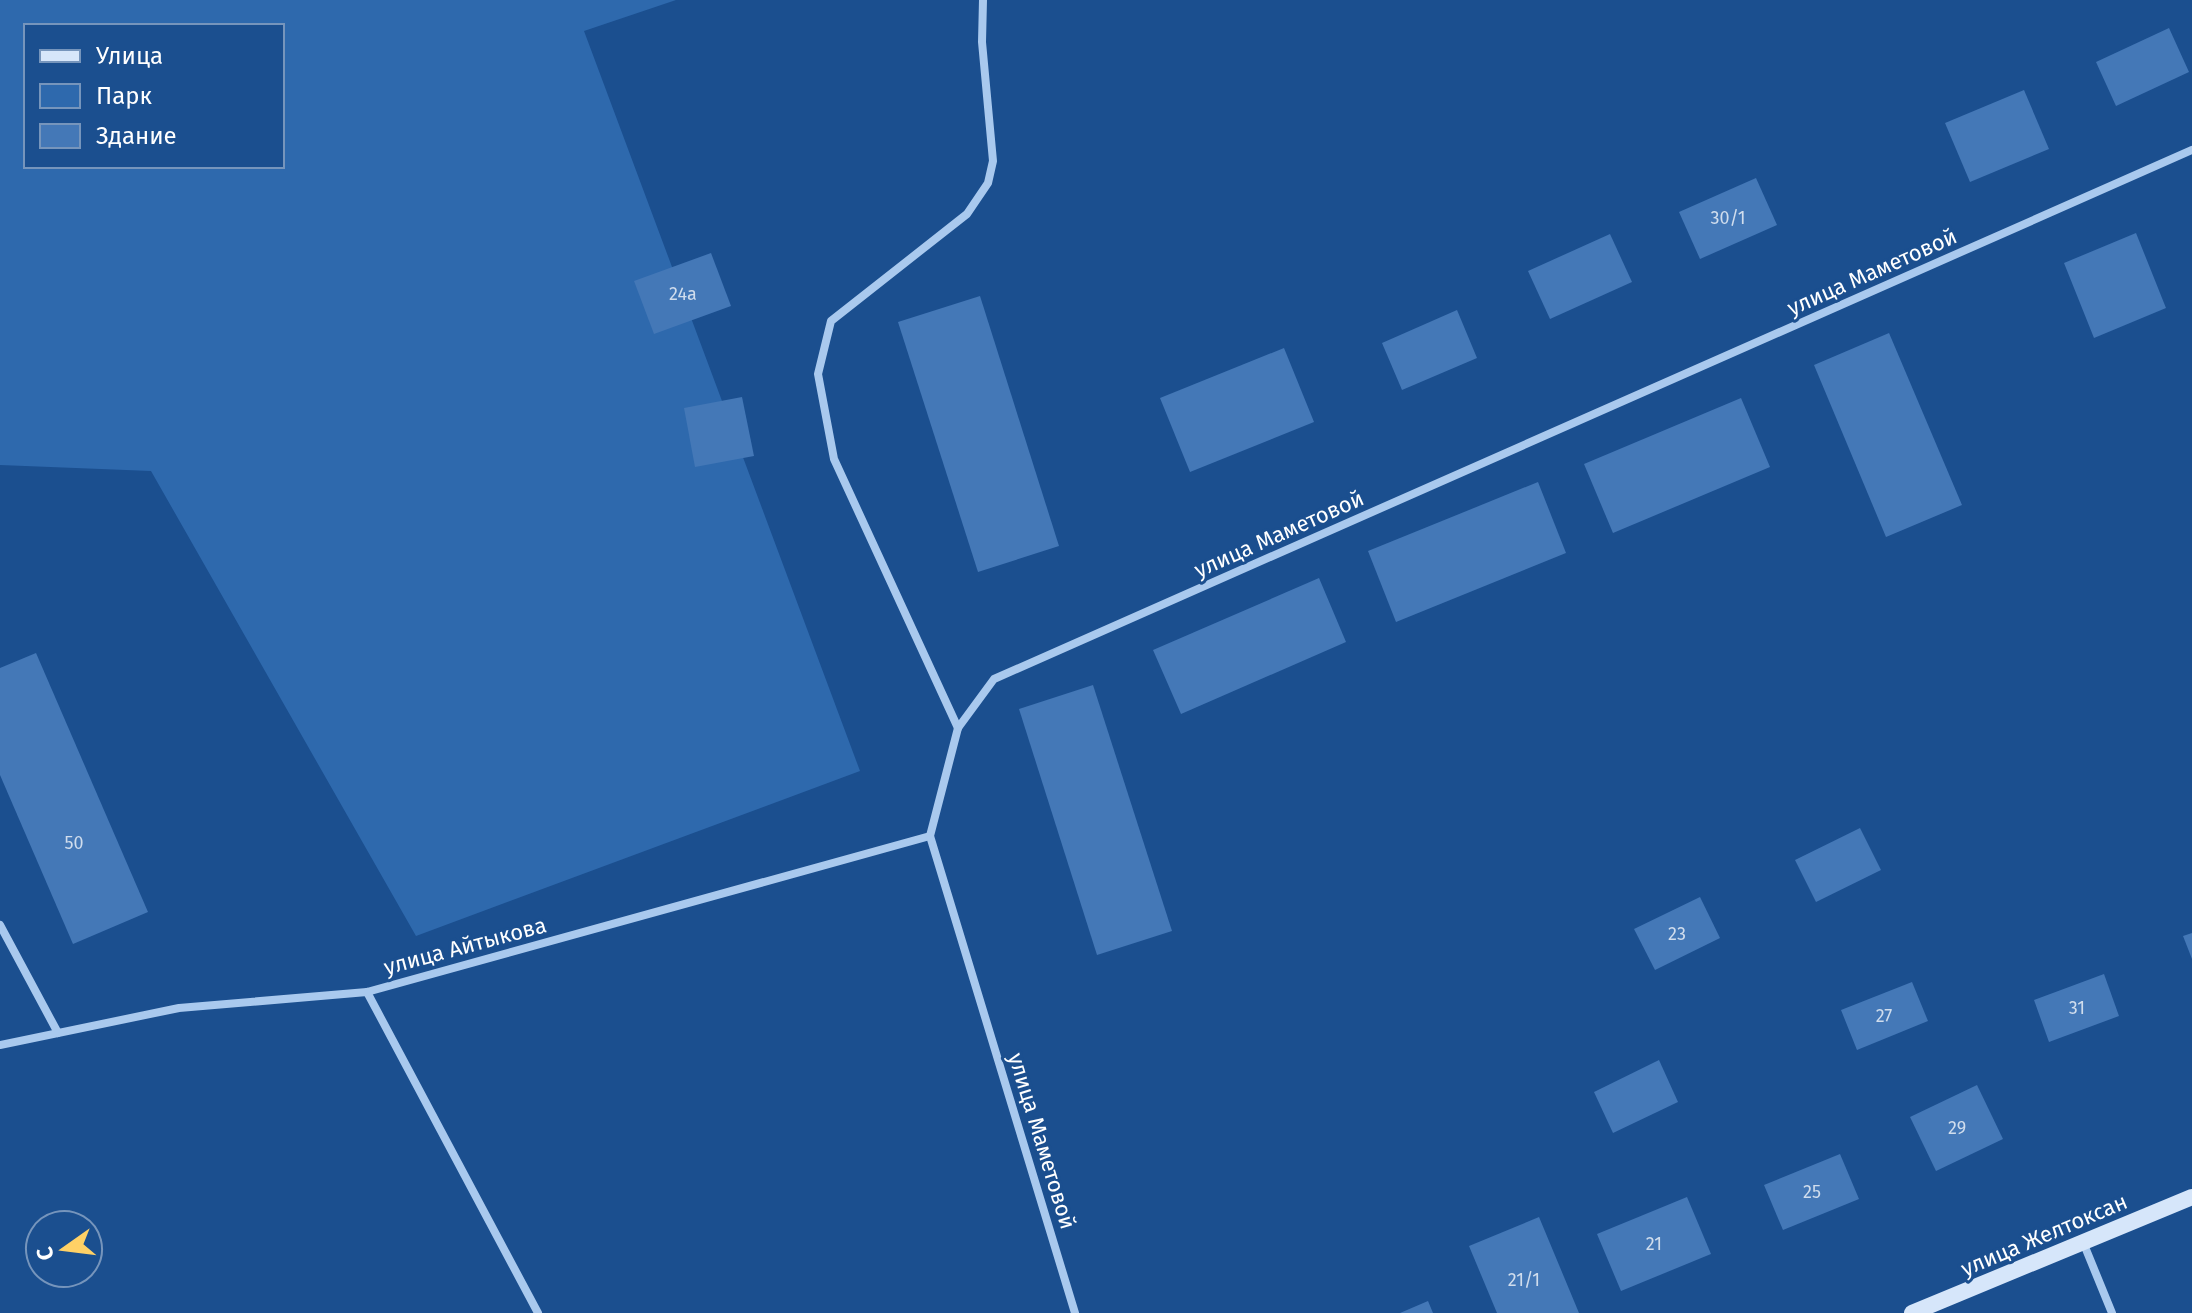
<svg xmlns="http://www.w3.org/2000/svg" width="2192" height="1313" font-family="'Fira Sans',sans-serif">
<rect width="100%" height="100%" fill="#1b4f8f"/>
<path fill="#2e69ad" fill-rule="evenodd" d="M0,0H676L584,31L860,771L416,936L151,471L0,465ZM26,26H282V166H26Z"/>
<g fill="#4478b7">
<path d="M2169,28L2189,72L2116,106L2096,62Z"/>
<path d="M2024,90L2049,149L1970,182L1945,123Z"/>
<path d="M1756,178L1777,225L1700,259L1679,212Z"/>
<path d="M2136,233L2166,308L2094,338L2064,263Z"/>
<path d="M1610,234L1632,282L1550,319L1528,271Z"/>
<path d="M711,253L731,306L654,334L634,281Z"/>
<path d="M980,296L1059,546L978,572L898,322Z"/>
<path d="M1457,310L1477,358L1402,390L1382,343Z"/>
<path d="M1889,333L1962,505L1886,537L1814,365Z"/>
<path d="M1284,348L1314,422L1190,472L1160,398Z"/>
<path d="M742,397L754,456L695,467L684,408Z"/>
<path d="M1741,398L1770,467L1613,533L1584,464Z"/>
<path d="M1538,482L1566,553L1396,622L1368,551Z"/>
<path d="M1319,578L1346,642L1181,714L1153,650Z"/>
<path d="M36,653L148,912L73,944L0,775V668Z"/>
<path d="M1093,685L1172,931L1097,955L1019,709Z"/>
<path d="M1860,828L1881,870L1816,902L1795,860Z"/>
<path d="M1700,897L1720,938L1655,970L1634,929Z"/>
<path d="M2192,933V959L2183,936Z"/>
<path d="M2104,974L2119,1016L2049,1042L2034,1000Z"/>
<path d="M1912,982L1928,1021L1857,1050L1841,1010Z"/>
<path d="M1659,1060L1678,1102L1613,1133L1594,1092Z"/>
<path d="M1977,1085L2003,1139L1936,1171L1910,1117Z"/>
<path d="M1840,1154L1859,1199L1783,1230L1764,1185Z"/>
<path d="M1687,1197L1711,1254L1621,1291L1597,1234Z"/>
<path d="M1539,1217L1579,1313H1497L1469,1246Z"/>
<path d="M1428,1301L1433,1313H1400Z"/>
</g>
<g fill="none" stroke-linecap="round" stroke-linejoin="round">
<g stroke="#a9c9ee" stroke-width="8">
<path d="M958,728L834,459L818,374L831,321L967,214L988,183L993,161L982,42L983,0"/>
<path d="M0,925L58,1033"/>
<path d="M367,992L538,1313"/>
<path d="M0,1045L179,1008L367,992L930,836"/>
<path d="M2083,1242L2112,1313"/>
<path d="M1075,1313L930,836L958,728L994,679L2192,150"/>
</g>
<path stroke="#d6e6fa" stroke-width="16" d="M1912,1313L2192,1197"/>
</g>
<g text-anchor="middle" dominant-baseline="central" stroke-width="6" stroke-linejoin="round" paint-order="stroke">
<g font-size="18" fill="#d0dded">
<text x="1728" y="218">30/1</text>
<text x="683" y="294">24а</text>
<text x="74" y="843">50</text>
<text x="1677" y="934">23</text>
<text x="2077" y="1008">31</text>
<text x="1884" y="1016">27</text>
<text x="1957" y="1128">29</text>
<text x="1812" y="1192">25</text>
<text x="1654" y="1244">21</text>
<text x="1524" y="1280">21/1</text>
</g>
<g font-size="22" fill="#fff" stroke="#1b4f8f">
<text transform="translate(1872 272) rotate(-24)">улица Маметовой</text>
<text transform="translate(1279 534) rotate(-24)">улица Маметовой</text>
<text transform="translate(465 946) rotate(-15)">улица Айтыкова</text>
<text transform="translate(1042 1141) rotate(73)">улица Маметовой</text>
<text transform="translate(2044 1235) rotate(-23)">улица Желтоксан</text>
</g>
</g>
<rect x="24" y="24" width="260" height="144" fill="#1b4f8f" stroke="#7695bc" stroke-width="2"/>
<rect x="40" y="50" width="40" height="12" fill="#d6e6fa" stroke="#7695bc" stroke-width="2"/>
<text x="96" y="64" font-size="24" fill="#ffffff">Улица</text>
<rect x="40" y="84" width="40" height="24" fill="#2e69ad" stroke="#7695bc" stroke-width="2"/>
<text x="96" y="104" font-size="24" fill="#ffffff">Парк</text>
<rect x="40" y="124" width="40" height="24" fill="#4478b7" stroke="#7695bc" stroke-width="2"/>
<text x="96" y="144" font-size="24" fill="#ffffff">Здание</text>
<g transform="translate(64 1249) rotate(256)"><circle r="38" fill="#1b4f8f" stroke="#7695bc" stroke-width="2"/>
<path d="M0-6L14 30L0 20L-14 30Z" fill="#ffd166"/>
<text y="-12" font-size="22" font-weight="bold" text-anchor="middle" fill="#ffffff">С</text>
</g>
</svg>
